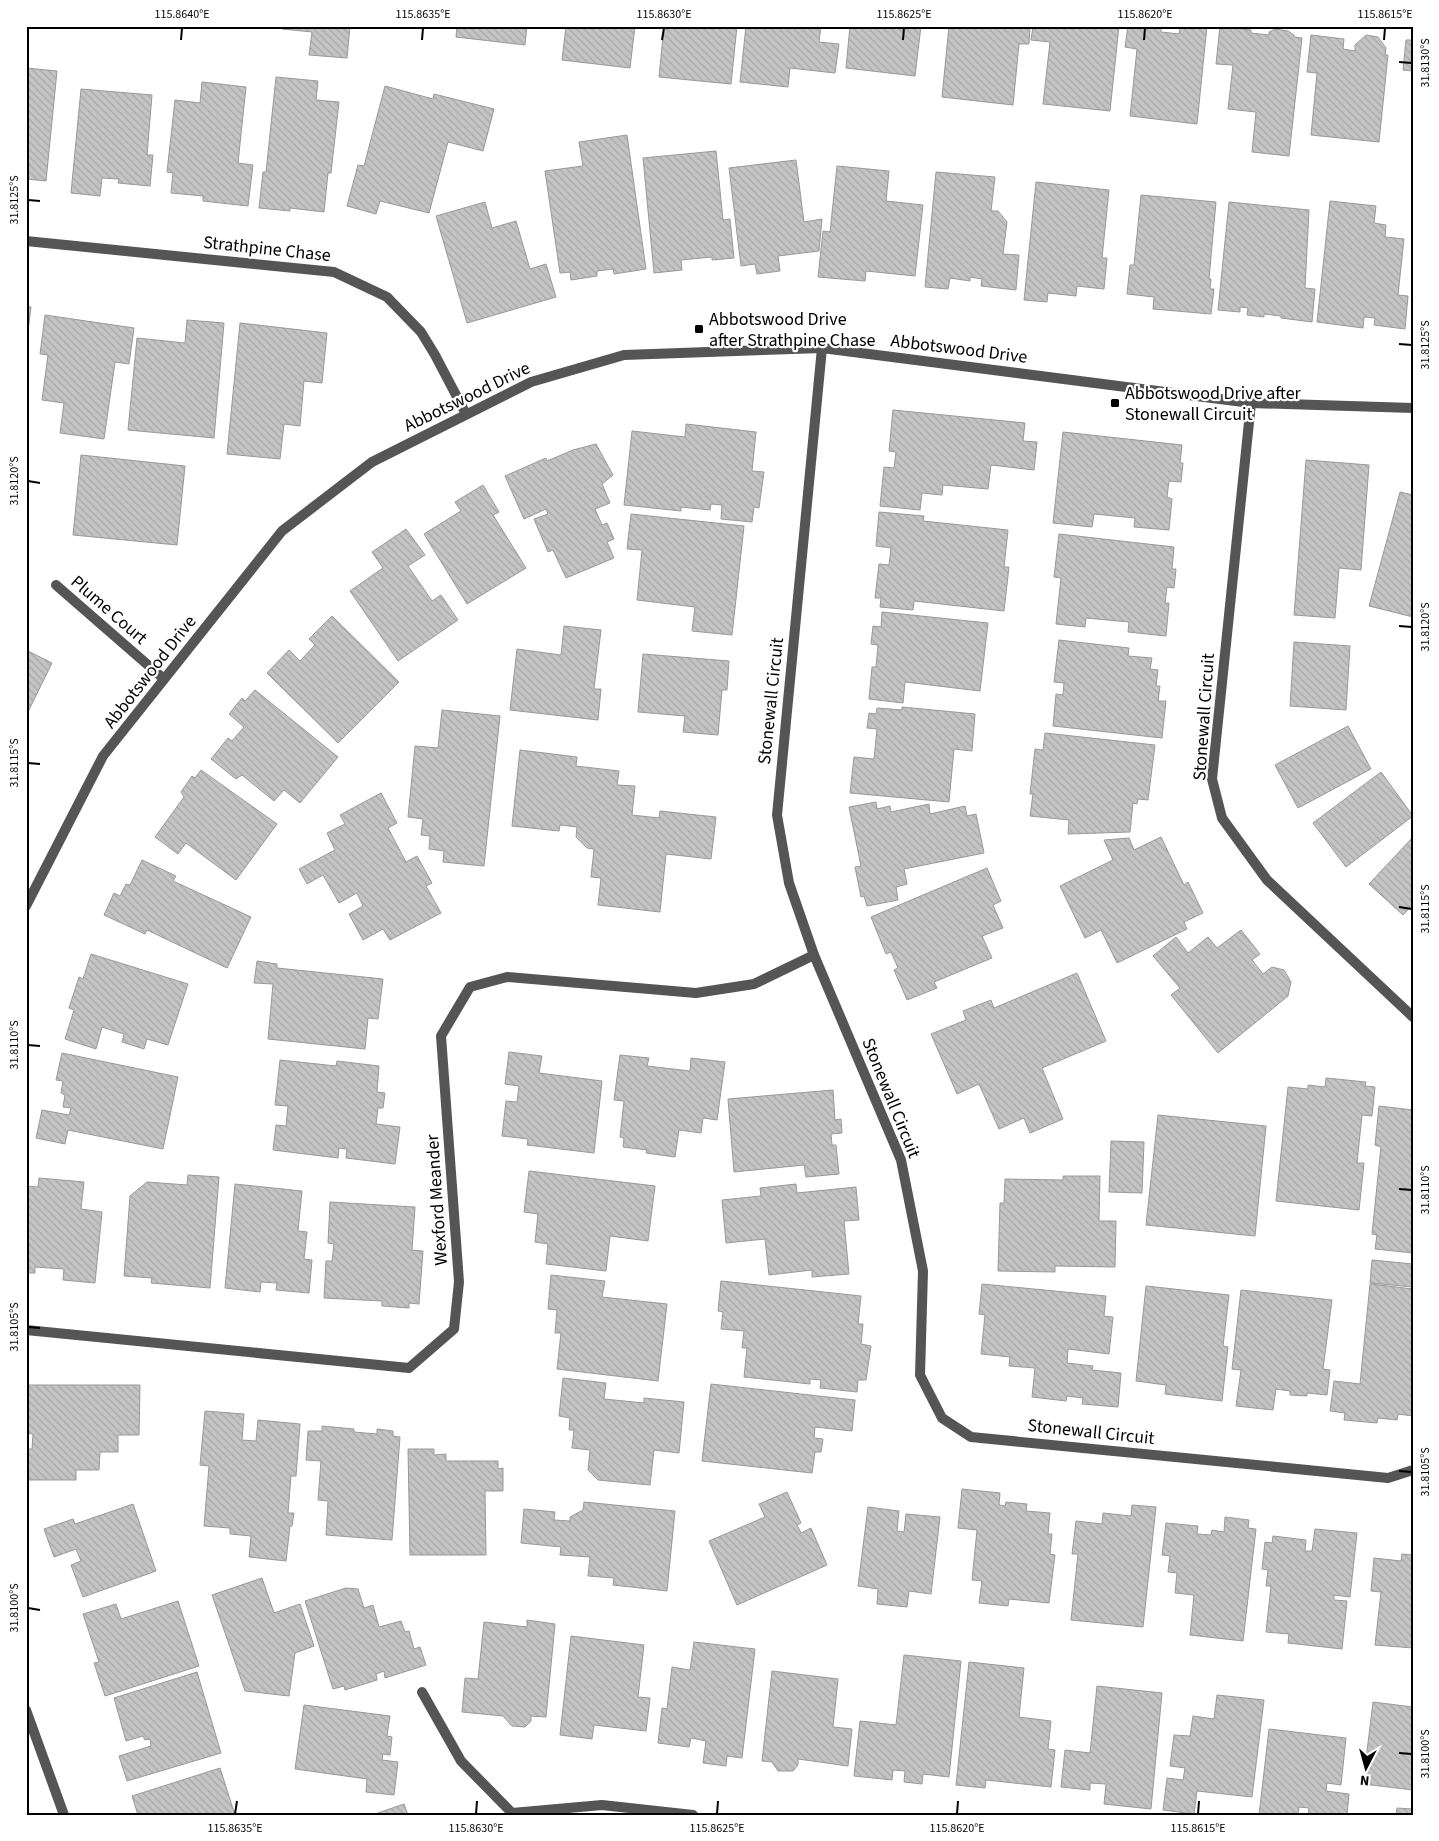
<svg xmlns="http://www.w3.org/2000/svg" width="1439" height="1841" font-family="'Source Sans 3',sans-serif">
<defs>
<pattern id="building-back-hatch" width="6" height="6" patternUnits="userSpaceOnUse" patternTransform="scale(1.25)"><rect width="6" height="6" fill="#c4c4c4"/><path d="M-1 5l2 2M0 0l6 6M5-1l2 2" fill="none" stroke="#a7a7a7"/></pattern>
</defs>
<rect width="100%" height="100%" fill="#fff"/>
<g fill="url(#building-back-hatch)" stroke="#999">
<path d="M283,26H350L347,58L309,55L312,32L282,29Z"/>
<path d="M457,26H527L525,45L456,37Z"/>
<path d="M566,26H635L630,68L562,60Z"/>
<path d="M664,26H737L731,84L659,77Z"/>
<path d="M746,26H821L819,42L839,44L835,73L790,68L788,87L740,82Z"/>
<path d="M850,26H921L915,76L846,68Z"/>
<path d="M949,26H1030L1029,44H1019L1013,105L942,97Z"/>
<path d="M1033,26H1119L1110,111L1043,104L1050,42L1031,40Z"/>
<path d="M1128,26H1161V32L1179,34L1180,26H1207L1197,124L1130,116L1137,49L1125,47Z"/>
<path d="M1220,26L1251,30V33L1269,35V32L1275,29L1288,31L1294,35V37L1302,38L1289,156L1252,152L1256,112L1228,109L1233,65L1216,64Z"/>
<path d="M1311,35L1344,39L1343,49L1355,51V45L1366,35L1378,37L1386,48L1385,55H1388L1379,142L1311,135L1317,73L1307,72Z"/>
<path d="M1406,40H1413V71L1403,70Z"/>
<path d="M26,68L57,71L46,181L26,179Z"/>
<path d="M276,77L318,81L316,100L339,102L331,173H328L324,212L290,208V211L259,208L263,172H266Z"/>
<path d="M202,82L246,87L238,163L253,165L248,206L203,201V196L171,193L173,173L167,172L175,100L200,103Z"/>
<path d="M385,86L433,99L434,94L494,109L483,151L448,142L429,213L380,201L376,214L347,206L358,165L364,166Z"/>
<path d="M81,89L152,95L147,155H153L150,186L118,183L119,179L102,178L100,196L71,193Z"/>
<path d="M627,135L646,269L614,274L613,269L597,271V276L571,280L570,272L560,273L545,171L583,166L579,142Z"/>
<path d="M716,151L723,220L730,219L734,258L712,260V257L681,260L682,270L654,273L643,158Z"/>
<path d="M796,160L804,222L822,219L819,251L778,256L780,271L757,274L755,264L741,266L729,168Z"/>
<path d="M837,166L889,171L886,201L923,205L915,276L866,271L865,281L818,277L823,231L830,232Z"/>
<path d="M936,172L995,177L991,211H998L1007,222L1003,254L1019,255L1016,290L981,286L982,279L970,277V281L950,278L948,289L925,287Z"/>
<path d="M1036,182L1109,190L1102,258H1107L1104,289L1077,286L1076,296L1048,293L1047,302L1024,300Z"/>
<path d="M1141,195L1216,202L1209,279H1211L1210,289H1214L1211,314L1153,309L1154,297L1127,294L1130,265H1134Z"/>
<path d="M1330,201L1376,206L1374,223L1386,225L1385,237L1404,239L1398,295L1408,296L1405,329L1374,325L1375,318L1364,317L1363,328L1317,322Z"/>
<path d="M485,202L492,228L516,221L530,269L546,264L556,297L467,323L436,216Z"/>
<path d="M1229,202L1309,210L1305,288L1315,289L1312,322L1281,318V316L1264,314V317L1247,315L1248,308L1240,307V312L1218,310Z"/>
<path d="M26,306L31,307L26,347Z"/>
<path d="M45,315L134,328L129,364L115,362L104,439L60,433L64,403L42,400L48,355L40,354Z"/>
<path d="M187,320L224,323L214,438L128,430L137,338L185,343Z"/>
<path d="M240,323L327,333L322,383L304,381L300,426L284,424L280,459L227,454Z"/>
<path d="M893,410L1025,423L1023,441L1037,442L1034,470L991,465L988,489L943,485L942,495L922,493L920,510L880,506L884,467L894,468L896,452L889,451Z"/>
<path d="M686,424L756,432L752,471L764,472L759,508L754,507L752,522L721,519L722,505L711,504L710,510L681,507V511L624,505L632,431L685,437Z"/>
<path d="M1063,432L1182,445L1180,463H1183L1181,482L1169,481L1167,497L1172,499L1169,530L1134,527L1135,518L1094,514L1092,527L1053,523Z"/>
<path d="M596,444L613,475L602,484L610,503L595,509L602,525L607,523L614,539L607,542L614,558L566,578L553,550L548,552L534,519L548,514L546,509L524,519L505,476L546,458L547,461L573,450Z"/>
<path d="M81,455L185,466L177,545L73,535Z"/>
<path d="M1306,460L1369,465L1361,570L1339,568L1335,618L1294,615Z"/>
<path d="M483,485L499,512L493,515L526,568L467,604L424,534L461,511L455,502Z"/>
<path d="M1400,492L1413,495V617L1369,606Z"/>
<path d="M879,512L924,516L923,521L1008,530L1004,567H1009L1004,611L914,601L913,610L880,607L881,598H875L879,564L889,565L891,548L876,546Z"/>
<path d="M631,514L744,526L732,635L692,631L695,607L637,600L642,550L627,549Z"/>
<path d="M406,529L425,555L408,566L432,601L441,595L458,620L398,661L350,591L383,568L372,552Z"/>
<path d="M1059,534L1174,547L1172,569H1176L1174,588L1167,587L1165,603H1169L1166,636L1128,632L1129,622L1086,618L1085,627L1056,624L1061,578L1054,577Z"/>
<path d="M882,612L988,623L980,691L905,682L903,703L869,699L872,667H876L878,645L871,644L873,626L881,627Z"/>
<path d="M332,616L399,682L338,743L267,673L289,650L300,661L315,645L309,639Z"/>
<path d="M564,626L601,630L594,689H601L598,720L510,710L517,649L561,655Z"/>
<path d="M1059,640L1129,648L1128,656L1152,658L1150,669L1158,670L1156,686H1160L1158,701H1166L1162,738L1053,726L1056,694L1063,695L1064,683L1054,682Z"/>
<path d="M1294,642L1350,646L1346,710L1290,706Z"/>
<path d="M26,650L52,663L26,716Z"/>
<path d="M643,654L729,661L727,690H722L718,735L683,732L685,716L638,712Z"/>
<path d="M255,690L338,757L300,803L284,790L274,801L242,775L236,779L211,759L228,738L232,741L244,727L229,714L242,698L245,701Z"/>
<path d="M902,707L975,714L972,751L954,749L949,802L850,793L854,757L874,759L877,729L867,728L869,713L876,714L877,708L902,710Z"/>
<path d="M442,710L500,716L484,866L443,862L444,851L429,849L430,836L421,835L423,819L408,817L415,746L438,748Z"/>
<path d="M1348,726L1371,769L1298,808L1275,765Z"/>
<path d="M1045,733L1155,745L1148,800L1138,799L1137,804L1133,803L1130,832L1068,834L1069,820L1030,816L1033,794H1030L1035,749L1043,750Z"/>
<path d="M520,750L577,757L576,766L619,771L617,785L635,786L632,815L659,818L660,811L716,817L711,859L666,854L660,912L598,905L601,878L591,877L594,849L587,848L576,837L577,827L560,825L559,831L512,826Z"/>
<path d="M201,770L277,824L236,880L186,843L178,854L155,837L184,797L181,792L192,776L195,778Z"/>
<path d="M1381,772L1413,816L1346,867L1313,823Z"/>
<path d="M381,793L397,823L388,828L406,862L417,856L432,883L426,886L441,913L390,940L383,929L363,940L349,914L363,906L357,893L339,903L323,875L307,884L299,869L335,850L327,833L345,824L340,815Z"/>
<path d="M876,802L877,809L890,806L891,812L929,804L930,814L965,806L967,816L976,814L984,853L904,869L907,884L896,887L898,900L867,906L864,896L861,897L855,867L861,866L849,807Z"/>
<path d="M1161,837L1184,885L1188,882L1203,913L1184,922L1187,929L1117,963L1101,930L1085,938L1060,886L1113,860L1104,840L1129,838L1134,850Z"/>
<path d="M1413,837V904L1403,915L1369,884Z"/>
<path d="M142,860L176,876L173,881L251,917L227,968L147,930L145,934L104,915L114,893L120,896L126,884L130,885Z"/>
<path d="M987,868L1001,901L993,905L1003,928L982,936L992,958L934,982L937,988L907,1000L894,970L898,968L891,952L886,954L871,917Z"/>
<path d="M1241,930L1260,954L1252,960L1263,974L1272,967L1284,970L1291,982L1288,996L1218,1053L1171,995L1180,988L1153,956L1176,937L1188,953L1208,937L1217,948Z"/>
<path d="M91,954L188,984L168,1045L147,1039L144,1049L122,1042L124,1034L102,1027L96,1049L65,1039L74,1010L69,1008L79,977L83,979Z"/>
<path d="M257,961L277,964V968L383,979L378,1019L368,1018L365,1049L268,1039L273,984L254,983Z"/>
<path d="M1077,973L1106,1041L1042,1068L1063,1119L1030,1133L1024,1118L999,1129L979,1084L957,1094L931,1034L966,1020L963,1011L991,1000L994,1008Z"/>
<path d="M509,1052L542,1056L539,1073L602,1081L594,1153L527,1145L528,1139L502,1136L506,1101L517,1102L519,1086L505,1084Z"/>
<path d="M62,1053L178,1077L163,1149L68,1130L65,1144L36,1138L42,1110L69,1115L71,1108L63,1107L65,1095L61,1093L63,1081L56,1080Z"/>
<path d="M620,1055L649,1058L647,1066L690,1071L691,1058L725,1062L717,1120L703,1118L701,1133L679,1130L675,1157L646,1153L647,1150L623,1147L624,1138L620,1137L624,1101L614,1100Z"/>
<path d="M280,1060L336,1066L337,1061L379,1066L377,1092L385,1093L383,1108H378L376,1124L400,1127L395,1164L346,1158L347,1149L339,1148L338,1158L273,1150L276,1125L286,1126L288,1106L275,1105Z"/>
<path d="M1326,1078L1366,1082L1365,1086L1375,1087L1372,1116L1362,1115L1357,1163H1364L1359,1210L1276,1201L1288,1087L1308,1089V1085L1325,1087Z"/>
<path d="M833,1090L835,1120L841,1119L842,1133L831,1134L832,1145H836L839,1174L806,1177L804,1165L734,1172L728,1099Z"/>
<path d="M1379,1106L1413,1110V1253L1375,1249L1377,1235L1372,1234L1381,1147L1375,1145Z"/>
<path d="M1158,1115L1266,1126L1255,1236L1146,1225Z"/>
<path d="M1111,1141L1144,1142L1142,1193L1109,1192Z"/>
<path d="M529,1171L655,1186L648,1241L610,1236L606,1271L546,1264L548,1244L535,1242L538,1214L524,1212Z"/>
<path d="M188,1175L219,1177L210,1288L151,1283L152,1278L124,1276L130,1196L147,1182L187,1185Z"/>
<path d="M1063,1176H1100L1099,1221H1116L1115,1267L1055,1266V1272L998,1271L1000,1203H1004L1005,1179L1063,1180Z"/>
<path d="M39,1178L84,1182L81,1209L102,1212L95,1283L63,1280L64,1269L35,1267V1273H26V1186L38,1187Z"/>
<path d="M235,1184L302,1191L298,1231L307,1232L304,1259L312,1260L309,1293L276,1290L277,1283L261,1282L260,1292L225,1288Z"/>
<path d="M796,1184L797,1193L856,1187L859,1220L844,1221L849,1274L812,1277V1270L769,1275L765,1239L726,1243L722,1200L761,1196L760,1188Z"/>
<path d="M330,1202L415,1207L412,1250L423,1251L419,1304L409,1303V1308L382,1306V1301L324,1298L326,1261H332L334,1244L328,1243Z"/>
<path d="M1372,1260L1413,1264V1287L1370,1283Z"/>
<path d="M551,1275L605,1281L602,1297L667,1304L658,1381L557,1369L561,1333H555L557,1310L548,1309Z"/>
<path d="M721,1281L861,1296L858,1324H863L861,1344L871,1346L866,1380H858L857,1392L820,1388L821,1380L810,1379V1384L744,1377L747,1348H742L744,1331L721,1329L723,1312L718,1311Z"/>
<path d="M982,1284L1106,1296L1104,1316L1113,1317L1109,1354L1068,1349L1067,1363L1093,1366L1092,1370L1121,1373L1118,1407L1082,1404L1083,1398L1067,1396L1066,1401L1032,1397L1035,1368L1009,1366L1010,1357L981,1354L985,1315L979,1314Z"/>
<path d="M1370,1284L1413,1289V1416L1398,1414L1397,1420L1378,1418L1377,1423L1344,1420L1345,1413L1330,1411L1334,1381L1360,1384Z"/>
<path d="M1146,1286L1229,1295L1223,1346L1228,1347L1222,1401L1165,1394L1166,1385L1136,1381Z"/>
<path d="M1241,1290L1332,1300L1323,1369L1330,1370L1327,1395L1307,1393V1396L1290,1395V1391L1276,1389L1273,1410L1236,1406L1241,1370L1232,1369Z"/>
<path d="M563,1378L606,1383L604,1399L644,1403V1398L684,1402L679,1453L654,1450L650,1485L598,1480L588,1470L590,1450L572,1448L574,1430H569L570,1418L559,1416Z"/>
<path d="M711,1384L855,1400L852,1431L815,1427L814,1438L823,1439L821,1452H815L812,1473L702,1461Z"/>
<path d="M26,1385H140L139,1435H118V1452H100L99,1470H76V1480H27V1449H32L33,1434L26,1433Z"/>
<path d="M205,1411L244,1414L242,1440L256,1441L258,1420L300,1424L296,1476H291L288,1513H294L292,1526H290L286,1561L249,1557L251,1536L230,1534V1528L204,1526L209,1466L200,1465Z"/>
<path d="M322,1426L354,1429V1432L377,1434V1429L393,1431V1436L400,1437L392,1540L326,1535L328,1501L318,1500L321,1461L306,1460L308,1431H322Z"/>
<path d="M408,1449H434V1455L446,1454V1461H498V1469L503,1468V1491H485L486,1555H410Z"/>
<path d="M962,1489L1000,1493L999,1505L1005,1506L1006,1502L1027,1504L1026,1511L1050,1513L1048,1534H1052L1050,1554L1055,1555L1049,1603L1009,1599L1008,1606L979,1603L982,1581L972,1580L977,1530L958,1528Z"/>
<path d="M787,1492L801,1523L797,1525L801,1533L811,1528L827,1565L737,1605L709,1541L765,1517L759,1504Z"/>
<path d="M584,1502L675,1511L667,1591L613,1585L614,1578L588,1576L590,1557L560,1555L561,1547L521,1543L524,1509L555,1512L554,1520L570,1521V1517L583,1510Z"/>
<path d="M133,1504L156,1571L83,1597L71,1565L81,1561L76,1549L54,1557L44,1529L73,1519L75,1524Z"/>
<path d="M1132,1505L1156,1507L1143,1627L1071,1620L1078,1554H1072L1076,1521L1102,1524L1103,1513L1131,1516Z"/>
<path d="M868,1507L899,1511L897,1531L904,1532L906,1514L940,1517L931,1594L909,1591L907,1607L877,1604L878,1589L858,1586Z"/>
<path d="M1225,1517L1249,1520L1248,1528L1256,1529L1243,1641L1190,1635L1194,1595L1175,1593L1177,1573L1168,1572L1170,1556L1162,1555L1166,1523L1198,1526L1197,1534L1211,1535L1212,1530L1224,1532Z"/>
<path d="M1315,1529L1357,1533L1350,1597L1334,1595V1600L1347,1601L1342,1649L1288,1643L1289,1634L1266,1632L1271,1586H1266L1268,1570L1262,1569L1265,1542L1272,1543L1273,1536L1306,1540L1305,1551H1312Z"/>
<path d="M1402,1554L1413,1555V1648L1375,1645L1381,1592L1371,1591L1374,1558L1401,1561Z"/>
<path d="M262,1578L274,1613L300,1604L314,1646L295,1653L289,1696L245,1691L212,1595Z"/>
<path d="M346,1588L358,1589L364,1608L373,1605L379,1627L401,1621L405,1632L409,1631L414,1649L420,1647L426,1665L385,1678L384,1671L376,1674L377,1680L345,1690L344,1686L333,1689L305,1601Z"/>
<path d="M178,1601L199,1666L105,1696L94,1663L99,1662L83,1614L116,1604L121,1619Z"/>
<path d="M527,1620L555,1624L546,1717L531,1716V1721L525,1727L512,1726L503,1716L462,1712L465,1678L478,1679L484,1622L527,1627Z"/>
<path d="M571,1636L644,1645L638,1697L650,1698L646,1731L594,1725L592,1739L560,1735Z"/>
<path d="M694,1642L755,1649L742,1758L727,1756L726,1766L703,1763L706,1741L691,1738L689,1747L658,1743L662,1708L667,1709L672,1667L690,1670Z"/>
<path d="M904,1655L961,1661L949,1777L923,1774L922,1784L904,1782L905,1771L893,1770L892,1780L854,1776L860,1721L896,1725Z"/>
<path d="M969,1662L1024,1668L1019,1717L1051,1721L1048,1749L1055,1750L1051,1787L986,1780L985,1788L956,1785Z"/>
<path d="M772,1671L838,1679L833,1727L852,1729L848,1766L798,1759V1765L793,1771H778L772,1762L762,1761Z"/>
<path d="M197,1672L221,1753L127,1781L119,1756L151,1746L150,1739L145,1740L143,1736L126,1741L114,1698Z"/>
<path d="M1097,1686L1162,1693L1151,1809L1104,1804L1106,1784L1090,1783V1790L1061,1787L1065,1750L1090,1753Z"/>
<path d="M1217,1695L1264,1700L1252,1797L1197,1791L1194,1814L1163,1810L1167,1778L1183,1780L1185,1768L1170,1766L1174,1735L1190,1736L1193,1716L1214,1719Z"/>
<path d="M1373,1702L1413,1707L1411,1719H1413V1790L1363,1784Z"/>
<path d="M304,1705L390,1716L387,1736L392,1737L390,1755L383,1754L382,1760L398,1762L394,1795L366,1792L367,1779L295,1769Z"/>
<path d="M1269,1729L1346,1738L1341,1785L1327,1783L1326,1791L1349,1794L1347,1815H1308L1309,1808L1299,1807L1298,1815H1259Z"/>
<path d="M220,1768L235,1815H138L132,1796Z"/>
<path d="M404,1804L408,1815H372Z"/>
<path d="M1397,1808L1413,1809V1815H1396Z"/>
</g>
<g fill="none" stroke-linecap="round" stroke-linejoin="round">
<g stroke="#555" stroke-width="10">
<path d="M26,241L334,272L387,297L421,332L435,355L466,414"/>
<path d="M822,348L777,815L789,883L814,955L901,1160L923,1271L920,1375L942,1418L971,1437L1388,1478L1413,1470"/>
<path d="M1251,403L1212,779L1222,818L1267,880L1413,1017"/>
<path d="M56,585L164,679"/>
<path d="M26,1330L409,1368L454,1329L459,1282L441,1036L470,987L507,977L696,993L754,984L814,955"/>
<path d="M422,1692L461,1761L512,1813"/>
<path d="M513,1815L512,1813L602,1805L693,1815"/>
</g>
<g stroke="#555" stroke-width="10">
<path d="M26,906L103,756L282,531L372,462L531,382L624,355L822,348L1251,403L1413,408"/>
<path d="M26,1710L64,1815"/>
</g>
</g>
<path fill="none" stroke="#000" stroke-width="2" d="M181,40L182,28M422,40L423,28M662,40L664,28M903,40L904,28M1144,40L1145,28M1384,40L1385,28M1399,62L1412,63M28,200L40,201M1399,344L1412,345M28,481L40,483M1399,626L1412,627M28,763L40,764M1399,907L1412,909M28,1045L40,1046M1399,1189L1412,1190M28,1327L40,1328M1399,1471L1412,1472M28,1608L40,1610M1399,1753L1412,1754M235,1814L237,1801M476,1814L477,1801M717,1814L718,1801M957,1814L958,1801M1198,1814L1199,1801"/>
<g fill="#000" stroke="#fff" stroke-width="2">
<rect x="694" y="324" width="10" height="10" rx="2.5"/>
<rect x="1110" y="398" width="10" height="10" rx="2.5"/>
</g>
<g text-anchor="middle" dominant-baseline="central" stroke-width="4.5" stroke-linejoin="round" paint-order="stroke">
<g font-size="18" fill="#000" stroke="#fff">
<text transform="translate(267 249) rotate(6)">Strathpine Chase</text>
<text transform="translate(959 349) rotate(7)">Abbotswood Drive</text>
<text transform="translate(467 397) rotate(-26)">Abbotswood Drive</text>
<text transform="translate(109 610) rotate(41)">Plume Court</text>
<text transform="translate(150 672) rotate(-52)">Abbotswood Drive</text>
<text transform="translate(771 701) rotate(-84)">Stonewall Circuit</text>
<text transform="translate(1204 717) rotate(-86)">Stonewall Circuit</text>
<text transform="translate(891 1098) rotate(68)">Stonewall Circuit</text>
<text transform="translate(437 1200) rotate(-94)">Wexford Meander</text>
<text transform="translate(1091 1432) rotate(6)">Stonewall Circuit</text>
</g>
<g font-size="18" fill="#000" stroke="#fff" text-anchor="start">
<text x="709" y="319">Abbotswood Drive<tspan x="709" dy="21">after Strathpine Chase</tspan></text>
<text x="1125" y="393">Abbotswood Drive after<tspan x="1125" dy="21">Stonewall Circuit</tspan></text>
</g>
</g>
<rect width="1439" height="1841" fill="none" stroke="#ffffff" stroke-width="55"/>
<g transform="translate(1366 1768) rotate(186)" stroke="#ffffff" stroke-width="4" paint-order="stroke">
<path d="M0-4L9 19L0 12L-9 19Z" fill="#000000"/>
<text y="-8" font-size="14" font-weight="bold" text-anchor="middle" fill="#000000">N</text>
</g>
<rect x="28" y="28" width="1384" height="1786" fill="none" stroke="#000" stroke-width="2"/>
<g font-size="12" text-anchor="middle" fill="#000">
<text x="182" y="18">115.8640°E</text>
<text x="423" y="18">115.8635°E</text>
<text x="664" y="18">115.8630°E</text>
<text x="904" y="18">115.8625°E</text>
<text x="1145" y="18">115.8620°E</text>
<text x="1385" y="18">115.8615°E</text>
<text transform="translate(1425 63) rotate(-90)" y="4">31.8130°S</text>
<text transform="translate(14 200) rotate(-90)" y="4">31.8125°S</text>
<text transform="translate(1425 345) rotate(-90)" y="4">31.8125°S</text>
<text transform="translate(14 481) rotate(-90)" y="4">31.8120°S</text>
<text transform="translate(1425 627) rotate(-90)" y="4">31.8120°S</text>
<text transform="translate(14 763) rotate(-90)" y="4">31.8115°S</text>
<text transform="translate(1425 909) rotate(-90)" y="4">31.8115°S</text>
<text transform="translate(14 1045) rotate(-90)" y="4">31.8110°S</text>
<text transform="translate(1425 1190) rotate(-90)" y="4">31.8110°S</text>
<text transform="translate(14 1327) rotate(-90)" y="4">31.8105°S</text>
<text transform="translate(1425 1472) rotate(-90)" y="4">31.8105°S</text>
<text transform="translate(14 1608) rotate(-90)" y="4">31.8100°S</text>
<text transform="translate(1425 1754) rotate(-90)" y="4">31.8100°S</text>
<text x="235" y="1832">115.8635°E</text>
<text x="476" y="1832">115.8630°E</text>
<text x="717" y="1832">115.8625°E</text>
<text x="957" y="1832">115.8620°E</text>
<text x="1198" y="1832">115.8615°E</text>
</g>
</svg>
